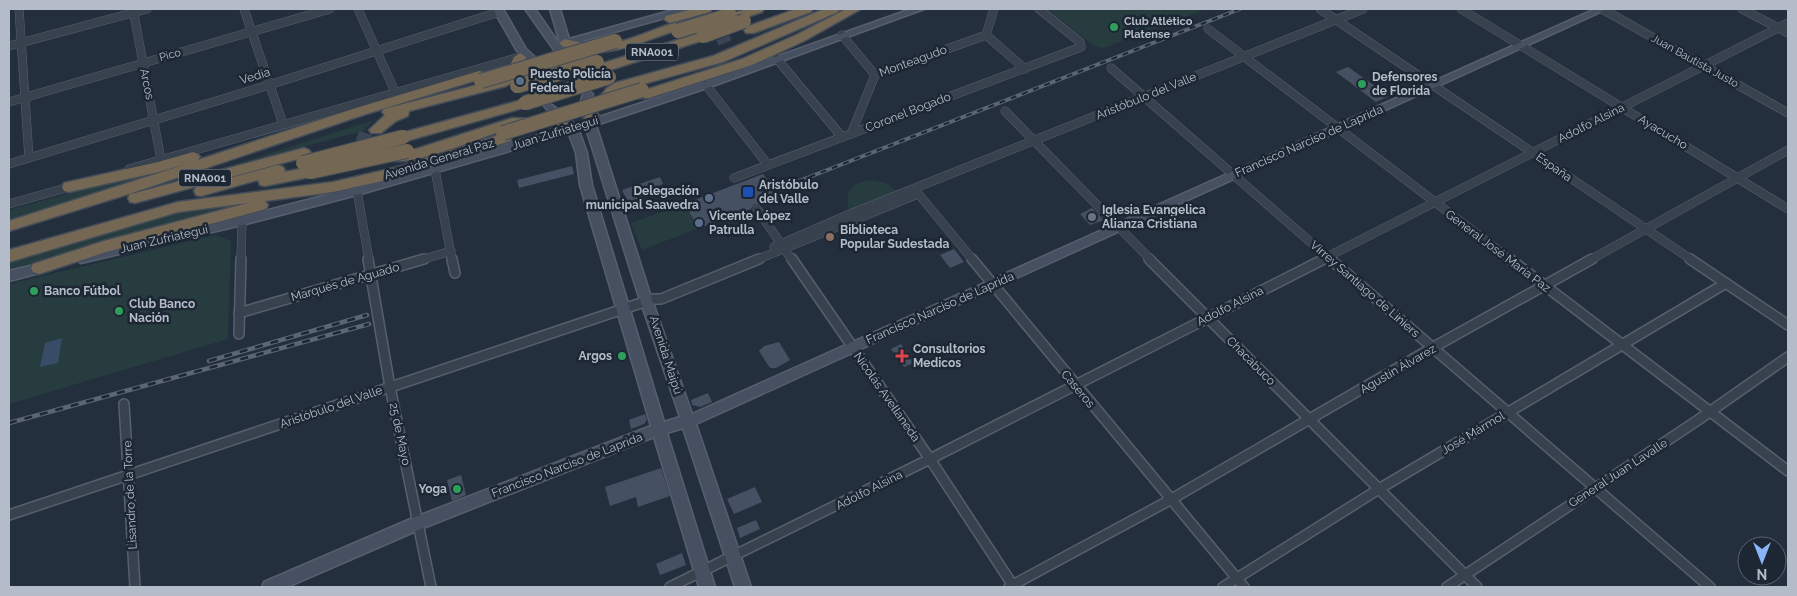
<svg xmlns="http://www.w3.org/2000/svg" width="1797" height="596" font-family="Raleway,sans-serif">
<rect width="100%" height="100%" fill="#242f3e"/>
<g fill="#263c3f">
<path d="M1047,9H1206L1104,48L1094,46Z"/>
<path d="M374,120L363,131L223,168Z"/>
<path d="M231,149L80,201L9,221V210L77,191L163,171Z"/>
<path d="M870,180L886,183L901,194L850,214C844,193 848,184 870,180Z"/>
<path d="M261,202L9,272V260L144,220L190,211Z"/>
<path d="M684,204L699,228L642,250L631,223Z"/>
<path d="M215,235L231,241L228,339L9,404V284Z"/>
</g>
<path fill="#394c67" d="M62,338L58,363L40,367L45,343Z"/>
<g fill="#455162">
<path d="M1348,67L1389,96L1376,102L1336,72Z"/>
<path d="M572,166L574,174L519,188L517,180Z"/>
<path d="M763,174L781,198L761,205L754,204L751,209L699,228L684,204Z"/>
<path d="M660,177L663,184L658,186L661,191L628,202L622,190Z"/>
<path d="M1092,208L1104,220L1090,225L1080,214Z"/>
<path d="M954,249L964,262L950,268L940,255Z"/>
<path d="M779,342L790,360L776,368H770L759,351L764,346Z"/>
<path d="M901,344L914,363L904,367L891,349Z"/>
<path d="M708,393L712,402L700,407L692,405L691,400Z"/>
<path d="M645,414L647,420L644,424L631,429L629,420Z"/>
<path d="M661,468L670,496L638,507L636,497L610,506L605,487Z"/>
<path d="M461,475L466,495L452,501L447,480Z"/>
<path d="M755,487L762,502L734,514L727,499Z"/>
<path d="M756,520L760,529L740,538L737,528Z"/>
<path d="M682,553L686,565L660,575L656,564Z"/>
</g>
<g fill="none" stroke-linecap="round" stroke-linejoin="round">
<g stroke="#3a4453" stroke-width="11" stroke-dasharray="11 5" stroke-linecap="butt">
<path d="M568,68L581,97"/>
<path d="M540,77L553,105"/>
</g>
<g stroke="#3a4453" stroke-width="14" stroke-dasharray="14 7" stroke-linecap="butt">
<path d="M707,26L721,33L725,43"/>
<path d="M366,133L361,146L364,154L370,159"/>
</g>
<g stroke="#565f6c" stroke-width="9">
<g id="street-far1">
<path d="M19,9L29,158"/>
<path d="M133,9L161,160"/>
<path d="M244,9L283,124"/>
<path d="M358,9L396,94"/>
<path d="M1320,9L1692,260"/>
<path d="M1461,9L1788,209"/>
<path d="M1602,9L1788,113"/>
<path d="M1742,9L1788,33"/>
<path d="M1208,29L1511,260"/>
<path d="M842,35L875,75"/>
<path d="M986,35L1025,69"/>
<path d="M986,35L994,9"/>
<path d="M9,46L147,9"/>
<path d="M777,59L842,137"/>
<path d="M1111,68L1331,260"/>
<path d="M706,85L768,165"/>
<path d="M9,102L330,9"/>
<path d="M1005,111L1151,260"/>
<path d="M851,134L875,75L986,35"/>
<path d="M9,164L269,85L499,12"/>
<path d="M129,169L520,57"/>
<path d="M435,170L452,260"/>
<path d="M734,178L1081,47L1080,42L1039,9"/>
<path d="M357,191L369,260"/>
<path d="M916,191L973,260"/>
<path d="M9,204L73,186"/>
<path d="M757,209L792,260"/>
<path d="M774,247L850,214L1363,9"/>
<path d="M241,260L242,221"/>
<path d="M420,260L451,251"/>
<path d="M756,260L918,194"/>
<path d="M1321,260L1788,23"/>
<path d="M1590,260L1788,150"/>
</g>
</g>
<g stroke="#565f6c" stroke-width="12">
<g id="street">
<path d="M368,259L390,387L431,587"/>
<path d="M452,259L455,273"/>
<path d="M792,259L930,459L1014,587"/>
<path d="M972,259L1244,587"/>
<path d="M1149,259L1477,587"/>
<path d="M1330,259L1710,587"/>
<path d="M1510,259L1788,471"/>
<path d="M1690,259L1788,325"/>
<path d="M239,313L424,259"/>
<path d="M239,334L241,259"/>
<path d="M124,404L135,587"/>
<path d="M9,515L653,299H661L759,259"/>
<path d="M670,587L930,459L1324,259"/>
<path d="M1009,587L1170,500L1432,348L1592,259"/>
<path d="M1223,587L1379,489L1726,283"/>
<path d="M1447,587L1698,420L1788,357"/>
</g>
</g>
<g stroke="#565f6c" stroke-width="3">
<g id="secondary">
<path d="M493,9H503L526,49L536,58L545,77L544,79H536L527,60L517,51Z"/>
<path d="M525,9H535L561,46L550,9H560L569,39L677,9H692L690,11L571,44L570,51H565L573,68L568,71L564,70L554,50Z"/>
<path d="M911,9H924L710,87L596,125L650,294L692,414L1595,9H1607L696,424L751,587H735L683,428L667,433L715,587H699L654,437L423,528L287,587H262L264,582L413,518L651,426L580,185L576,153L569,134L357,195L242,225L81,263L75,259L81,255L242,217L357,187L566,127L564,124L565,122H573L575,125L584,122V116H592L593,119L702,83ZM586,128L638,294L680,417L664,422L592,185L587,153L579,131Z"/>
<path d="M588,91L593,94L589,107H581L580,105L583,94Z"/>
<path d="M549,103L563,113L562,115C555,117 548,112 544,106Z"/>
<path d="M47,262L51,264L53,267L51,270L9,281V271Z"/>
</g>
</g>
<g stroke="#434c59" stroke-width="3">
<g id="highway">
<path d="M693,9H712L710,12L670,23L664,19L666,16Z"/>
<path d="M747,9H764L762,12L734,21L728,17L730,14Z"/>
<path d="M796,9H813L811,12L754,33H746L744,30L746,27Z"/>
<path d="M824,9H840L838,12L723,62L625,89L610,102H600L598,99L607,88L615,83L713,56Z"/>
<path d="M846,9H861L804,41L752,65L649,98H639L637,95L639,92L742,59L796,35Z"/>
<path d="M693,20L699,24L697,27C691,28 685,28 678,30C644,40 609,60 572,49C567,48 562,47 559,43L565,39C578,42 590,46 603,45C634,42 662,22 693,20Z"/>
<path d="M703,32L707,33L709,36L707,39L607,71H597L595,68L597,65Z"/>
<path d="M520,53L526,57L517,79L506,86L409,111L408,116L396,121L381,133H371L369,130L385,115L382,112L384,109L496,80L506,74L514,57Z"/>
<path d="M479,71L484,72L486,75L484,78L366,114L132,193L9,231V221L190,163L159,172L69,192L64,191L62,187L64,183L158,162L193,152L198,154L200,157L198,160L356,108Z"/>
<path d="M525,99L530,100L532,103L530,106L403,142L398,140L396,137L398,134Z"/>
<path d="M592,112L597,113L599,116L594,126H584L582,123L587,113Z"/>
<path d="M512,118L538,119L540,122L538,125C529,128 519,126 511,128C483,136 415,167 390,160L388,157L390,154L416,149Z"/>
<path d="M562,122L578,126L580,129L578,132L573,134L557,130L555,127L557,124Z"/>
<path d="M505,133L510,135L512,138L510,141L400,177L333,192L265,201L268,205L266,209L106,252L39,274L33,272L31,268L33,264L104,241L248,203L178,212L9,262V250L178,202L333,182L398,167Z"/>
<path d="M304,148L309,150L311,153L309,156L135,203L130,202L128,198L130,194L135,193Z"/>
<path d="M278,165L283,167L285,170L284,172L310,167L315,168L317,172L315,176L265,186L260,185L258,180L201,196L196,195L194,191L196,187Z"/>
</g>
</g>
<use href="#street-far1" stroke="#38414e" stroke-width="8"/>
<use href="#street" stroke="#38414e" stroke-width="9"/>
<use href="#secondary" fill="#465061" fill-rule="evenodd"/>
<use href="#highway" fill="#746855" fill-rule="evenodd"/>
<g stroke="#5a6575" stroke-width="4">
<path id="rail-far1" d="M776,190L1240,9"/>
</g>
<g stroke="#5a6575" stroke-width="4.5">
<g id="rail">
<path d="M209,361L367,315"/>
<path d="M9,423L369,324"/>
</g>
</g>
<use href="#rail-far1" stroke="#1d2633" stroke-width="2" stroke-dasharray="6" stroke-linecap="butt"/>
<use href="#rail" stroke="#1d2633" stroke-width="2.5" stroke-dasharray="8" stroke-linecap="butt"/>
<g stroke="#434c59" stroke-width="16" stroke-linecap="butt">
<g id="highway-bridge">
<path d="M678,31L730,15"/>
<path d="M703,36L744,21"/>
<path d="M481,81L615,41"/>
<path d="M517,86L597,62"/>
<path d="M525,103L609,77"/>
<path d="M503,133L642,90"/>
<path d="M303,163L403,137"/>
<path d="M310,172L407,151"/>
</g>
</g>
<use href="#highway-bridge" stroke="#746855" stroke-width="14"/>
</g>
<g fill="#2e9e5b" stroke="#1d2633" stroke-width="2">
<circle cx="1114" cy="27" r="5"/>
<circle cx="1362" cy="84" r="5"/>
<circle cx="34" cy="291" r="5"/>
<circle cx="119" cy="311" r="5"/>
<circle cx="622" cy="356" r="5"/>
<circle cx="457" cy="489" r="5"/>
</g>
<g fill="#5c6f8a" stroke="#1d2633" stroke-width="2">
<circle cx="520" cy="81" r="5"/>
<circle cx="709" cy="198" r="5"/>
<circle cx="699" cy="223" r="5"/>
</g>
<rect fill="#1a4fb4" stroke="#1d2633" stroke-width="2" x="742" y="186" width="12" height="12" rx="2.5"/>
<circle fill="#6b7280" stroke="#1d2633" stroke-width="2" cx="1092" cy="217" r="5"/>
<circle fill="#8d6e63" stroke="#1d2633" stroke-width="2" cx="830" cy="237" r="5"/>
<path fill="#e0444e" stroke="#1d2633" stroke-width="2" d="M899.5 348.5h5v5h5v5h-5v5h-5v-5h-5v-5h5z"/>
<g text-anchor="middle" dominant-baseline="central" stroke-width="5" stroke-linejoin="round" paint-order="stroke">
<g font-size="11" font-weight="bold" fill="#b4bcc9" stroke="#1d2633" text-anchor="start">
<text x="1124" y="21">Club Atlético<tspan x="1124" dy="13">Platense</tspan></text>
</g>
<g fill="#1d2633" stroke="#878f9c" stroke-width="1">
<rect x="626" y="43.5" width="52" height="17" rx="4"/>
<rect x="179" y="169.5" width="52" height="17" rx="4"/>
</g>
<g font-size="11" font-weight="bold" fill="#b4bcc9">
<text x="652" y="52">RNA001</text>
<text x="205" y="178">RNA001</text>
</g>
<g font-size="11" fill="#b4bcc9" stroke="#1d2633">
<text transform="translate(170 55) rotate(-16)">Pico</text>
<text transform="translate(1695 61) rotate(29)">Juan Bautista Justo</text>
</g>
<g font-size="12" fill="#b4bcc9" stroke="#1d2633">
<text transform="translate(913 61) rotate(-20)">Monteagudo</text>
<text transform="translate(255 76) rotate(-17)">Vedia</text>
<text transform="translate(147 84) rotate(78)">Arcos</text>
<text transform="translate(1146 96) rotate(-22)">Aristóbulo del Valle</text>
<text transform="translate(908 112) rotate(-21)">Coronel Bogado</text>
<text transform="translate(1591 123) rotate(-27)">Adolfo Alsina</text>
<text transform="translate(1663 132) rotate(31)">Ayacucho</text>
<text transform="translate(555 133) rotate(-17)">Juan Zufriategui</text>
<text transform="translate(1309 141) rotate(-24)">Francisco Narciso de Laprida</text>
<text transform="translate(439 159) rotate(-17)">Avenida General Paz</text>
<text transform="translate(1554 167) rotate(35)">España</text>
<text transform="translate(164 239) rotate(-13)">Juan Zufriategui</text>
<text transform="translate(1498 251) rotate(37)">General José María Paz</text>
<text transform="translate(345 282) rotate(-16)">Marqués de Aguado</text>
<text transform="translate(1365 289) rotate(41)">Virrey Santiago de Liniers</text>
<text transform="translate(1230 306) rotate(-27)">Adolfo Alsina</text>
<text transform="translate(940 308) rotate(-24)">Francisco Narciso de Laprida</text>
<text transform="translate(666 355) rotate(72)">Avenida Maipú</text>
<text transform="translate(1251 361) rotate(45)">Chacabuco</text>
<text transform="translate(1398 369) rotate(-30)">Agustín Álvarez</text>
<text transform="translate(1078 389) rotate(50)">Caseros</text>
<text transform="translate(887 397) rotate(55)">Nicolás Avellaneda</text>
<text transform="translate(331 407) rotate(-19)">Aristóbulo del Valle</text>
<text transform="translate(1473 433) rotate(-31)">José Mármol</text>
<text transform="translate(400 434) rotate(78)">25 de Mayo</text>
<text transform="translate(567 465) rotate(-21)">Francisco Narciso de Laprida</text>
<text transform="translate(1618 473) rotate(-33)">General Juan Lavalle</text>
<text transform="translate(869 490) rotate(-27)">Adolfo Alsina</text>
<text transform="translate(130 495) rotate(-93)">Lisandro de la Torre</text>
</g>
<g font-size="12" font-weight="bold" fill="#b4bcc9" stroke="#1d2633" text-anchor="start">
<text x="530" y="74">Puesto Policía<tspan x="530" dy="14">Federal</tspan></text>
<text x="1372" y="77">Defensores<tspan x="1372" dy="14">de Florida</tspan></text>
<text x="759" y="185">Aristóbulo<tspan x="759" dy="14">del Valle</tspan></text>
<text x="699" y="191" text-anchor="end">Delegación<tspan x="699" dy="14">municipal Saavedra</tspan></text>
<text x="1102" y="210">Iglesia Evangelica<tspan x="1102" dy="14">Alianza Cristiana</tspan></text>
<text x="709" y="216">Vicente López<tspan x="709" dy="14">Patrulla</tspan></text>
<text x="840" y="230">Biblioteca<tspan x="840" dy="14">Popular Sudestada</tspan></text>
<text x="44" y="291">Banco Fútbol</text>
<text x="129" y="304">Club Banco<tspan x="129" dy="14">Nación</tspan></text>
<text x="913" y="349">Consultorios<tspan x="913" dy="14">Medicos</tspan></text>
<text x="612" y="356" text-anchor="end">Argos</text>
<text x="447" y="489" text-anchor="end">Yoga</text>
</g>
</g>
<rect width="1797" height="596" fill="none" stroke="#b4bcc9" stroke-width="20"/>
<g transform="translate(1762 561) rotate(180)"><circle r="24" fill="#1d2633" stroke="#59626f"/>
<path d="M0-4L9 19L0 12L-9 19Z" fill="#8ab4f8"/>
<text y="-8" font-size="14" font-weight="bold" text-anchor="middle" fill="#b4bcc9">N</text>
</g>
</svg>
